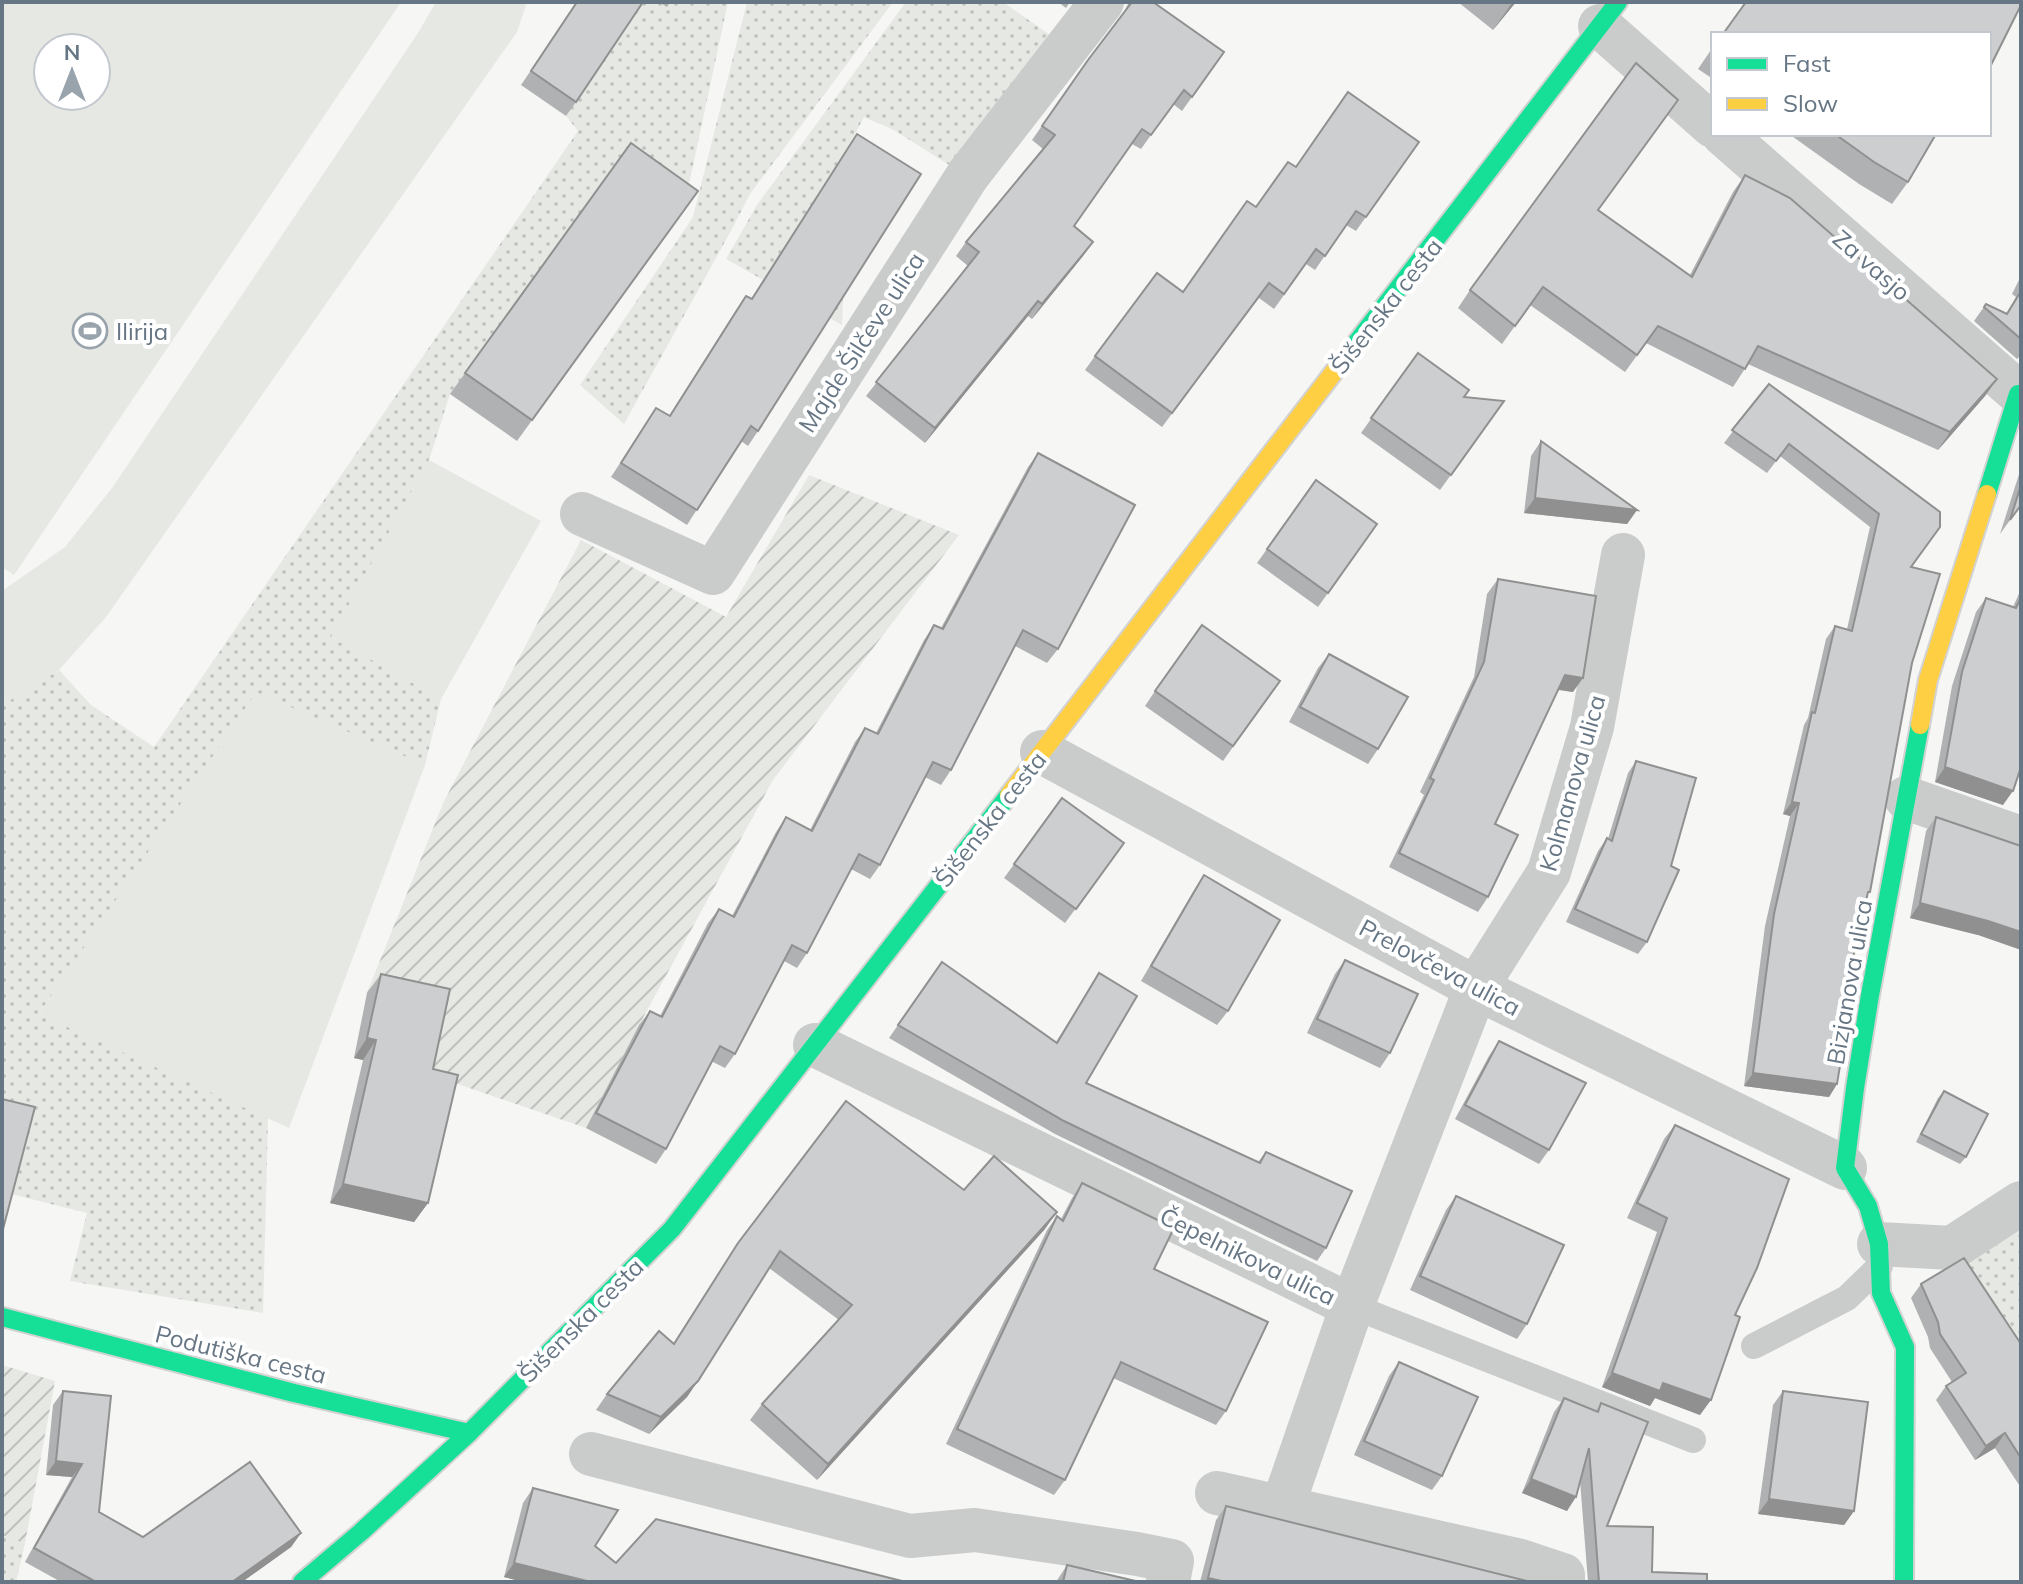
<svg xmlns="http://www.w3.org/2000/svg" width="2023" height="1584" font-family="Mulish,sans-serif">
<defs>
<pattern id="grass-dots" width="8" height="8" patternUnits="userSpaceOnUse" patternTransform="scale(2)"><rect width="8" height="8" fill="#e6e8e3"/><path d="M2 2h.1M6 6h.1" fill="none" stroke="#bec1be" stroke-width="1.8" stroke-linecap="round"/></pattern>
<pattern id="garden-furrows" width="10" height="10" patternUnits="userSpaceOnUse" patternTransform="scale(2)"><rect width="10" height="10" fill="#e6e8e3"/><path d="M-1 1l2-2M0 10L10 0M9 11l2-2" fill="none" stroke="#bec1be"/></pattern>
</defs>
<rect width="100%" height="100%" fill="#f6f6f5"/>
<g fill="url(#grass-dots)">
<path d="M643,2H728L683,212L450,394L429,460L331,637L441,699L425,765L256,693L39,1014L268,1118L263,1313L70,1281L87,1213L7,1193L2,1116V705L59,670L91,705L154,747L578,131L566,116Z"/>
<path d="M747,2H893L750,194L732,229L624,424L580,385L693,217Z"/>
<path d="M906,2H1003L1050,35L954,168L894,130L864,117L847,149L779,255L843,296L842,325L726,259L757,205Z"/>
<path d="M2021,1228V1344L1965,1259Z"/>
<path d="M2,1535L25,1543L16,1582H2Z"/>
</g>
<g fill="url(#garden-furrows)">
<path d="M809,475L959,535L773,780L639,1025L586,1128L423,1072L367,993L444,801L581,540L726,617Z"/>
<path d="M2,1365L55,1381L25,1543L2,1535Z"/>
</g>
<g fill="#e6e8e3" fill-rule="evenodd">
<path d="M2,2H401L14,575L2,567ZM48,48H96V96H48Z"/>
<path d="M436,2H527L517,32L106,617L59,670L2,705V591L65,547L112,488L418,33Z"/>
<path d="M429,460L541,521L441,699L331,637Z"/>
<path d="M256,692L425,765L289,1128L39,1014Z"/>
</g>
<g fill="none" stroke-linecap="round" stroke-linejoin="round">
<g stroke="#d2d2d3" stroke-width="22">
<g id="fast">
<path d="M1347,355L1618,2"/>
<path d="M1987,494L2018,394"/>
<path d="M2,1317L294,1393L469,1433"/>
<path d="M302,1582L361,1532L469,1433L672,1229L1009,795"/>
<path d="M1904,1582L1905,1347L1881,1293L1879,1244L1868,1206L1845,1168L1855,1088L1870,995L1920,725"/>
</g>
</g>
<g stroke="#d2d2d3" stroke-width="22">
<g id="slow">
<path d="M1920,725L1928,680L1987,494"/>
<path d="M1009,795L1347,355"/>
</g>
</g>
<g stroke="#cacccc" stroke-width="26">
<path d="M1352,1306L1693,1440"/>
<path d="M1754,1346L1847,1298L1880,1266"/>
</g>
<g stroke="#cacccc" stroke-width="44">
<path d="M1600,26L1713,126"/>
<path d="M1723,134L2021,395"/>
<path d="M582,514L713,573L968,175L1102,2"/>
<path d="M1042,752L1476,988L1845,1168"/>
<path d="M1906,798L2021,838"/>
<path d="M815,1045L1352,1306"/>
<path d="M1879,1244L1952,1248L2021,1203"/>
<path d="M591,1454L910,1536L975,1530L1137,1554L1172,1561L1168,1582"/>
<path d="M1217,1493L1521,1561L1563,1575V1582"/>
<path d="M1282,1508L1352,1306L1476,988L1549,872L1592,727L1623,555"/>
</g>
<use href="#fast" stroke="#16e098" stroke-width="18"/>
<use href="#slow" stroke="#ffcf43" stroke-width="18"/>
</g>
<g fill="#b0b1b2">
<path d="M577,2L576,102L566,116L521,85Z"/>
<path d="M659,2H670L667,7Z"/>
<path d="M1058,2H1070L1066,8Z"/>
<path d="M1129,2H1153L1224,52L1182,111L1173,104L1141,149L1132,144L1074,226L1093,242L1083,256L1032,319L1028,316L925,443L866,396L968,266L956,256L966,242L1043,149L1032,140L1088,60L1123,14Z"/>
<path d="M1458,2H1516L1493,30Z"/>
<path d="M1713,47V79L1698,69Z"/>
<path d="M857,134L758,431L748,446L741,441L687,525L611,477L656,408L669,416L736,310L746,296L751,299Z"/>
<path d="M1789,134H1936L1908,182L1892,204L1859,184Z"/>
<path d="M1419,142L1356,231L1346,225L1315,270L1306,264L1274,309L1259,298L1162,427L1085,370L1095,356L1183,292L1256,207L1295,167Z"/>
<path d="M631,143L698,191L517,441L450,394Z"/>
<path d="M1745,175L1997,379L1985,396L1938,450L1748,364L1733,387L1646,343L1625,372L1530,305L1502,344L1458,308L1470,290L1598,211L1690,275L1733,192Z"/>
<path d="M2021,276V355L2017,359L1974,321L1986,304L2006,314L2016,297L2012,294Z"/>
<path d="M1418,353L1464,397L1504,401L1440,490L1361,433Z"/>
<path d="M1769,384L1940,512L1912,567V663L1867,897L1845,993L1837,1084L1829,1097L1744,1086L1765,926L1790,816L1783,814L1804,725L1808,718L1826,639L1835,626L1847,629L1870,527L1780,456L1767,473L1724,443Z"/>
<path d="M1541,441L1637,510L1627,524L1524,513L1531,456Z"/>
<path d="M1038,453L1058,649L1047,663L1015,646L951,770L941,785L925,777L880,865L870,879L851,869L807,953L797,968L784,961L735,1054L725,1068L711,1061L666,1149L656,1164L586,1128L639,1025L650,1011L660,1016L708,923L719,909L732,916L776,832L786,817L810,830L855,742L865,728L876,733L924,640L934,625L941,628L1028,467Z"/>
<path d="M2021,468V505L2000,534Z"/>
<path d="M1316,480L1377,524L1318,607L1257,563Z"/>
<path d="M1498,579L1573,692L1558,690L1495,824L1488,897L1478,912L1389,867L1424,795L1420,792L1474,677L1487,594Z"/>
<path d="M2021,589V767L2003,805L1935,782L1952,686L1976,612L1986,598L2013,607Z"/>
<path d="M1329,654L1378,749L1368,764L1289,722L1318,668Z"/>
<path d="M1280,681L1223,761L1145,706L1155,691Z"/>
<path d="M1636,761L1647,942L1638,954L1566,922L1598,851L1607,838L1608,839L1628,773Z"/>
<path d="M1062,798L1124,843L1065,923L1004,878Z"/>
<path d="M1936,817L1978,935L1910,918L1926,831Z"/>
<path d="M1204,875L1228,1011L1217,1025L1141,981L1194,890Z"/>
<path d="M1345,960L1390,1053L1380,1068L1307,1033L1335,974Z"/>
<path d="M942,962L1056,1042L1099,973L1086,1083L1258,1162L1266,1152L1326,1248L1317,1261L1055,1134L889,1038Z"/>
<path d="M381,974L433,1069L428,1203L414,1222L330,1203L363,1060L354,1058L367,993Z"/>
<path d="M1499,1041L1549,1150L1539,1164L1455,1119L1489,1056Z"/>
<path d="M1944,1091L1966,1157L1960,1164L1916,1142L1938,1098Z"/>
<path d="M1675,1125L1735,1315L1700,1415L1655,1398L1650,1406L1602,1387L1657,1232L1627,1218L1664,1139Z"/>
<path d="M1082,1183L1154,1269L1226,1411L1216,1425L1113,1378L1065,1480L1054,1495L946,1444L1047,1230L1057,1216L1061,1219L1072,1198Z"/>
<path d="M964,1190L1045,1229L817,1480L750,1420L762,1404L839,1320L769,1268L687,1397L649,1434L596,1410L607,1394L673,1344L738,1243Z"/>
<path d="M1456,1196L1527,1324L1517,1339L1410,1290L1446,1210Z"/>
<path d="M1921,1284L2021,1344V1488L1995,1448L1975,1460L1936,1400L1946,1386L1952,1382L1930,1348L1928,1337L1911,1298Z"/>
<path d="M1399,1362L1442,1476L1432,1490L1354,1455L1389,1376Z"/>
<path d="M63,1391L99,1512L143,1537L301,1533L291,1547L242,1582H61L25,1562L72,1477L46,1475L53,1405Z"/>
<path d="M1783,1391L1854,1511L1844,1525L1758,1514L1773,1405Z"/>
<path d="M1564,1398L1596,1411L1601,1403L1607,1526L1652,1572L1707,1582H1588L1580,1481L1567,1511L1522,1493L1554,1412Z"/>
<path d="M533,1488L595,1546L616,1563L906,1582H523L504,1577L523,1503Z"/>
<path d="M1226,1506L1531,1582H1200L1216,1520Z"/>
<path d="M1067,1565L1140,1582H1056Z"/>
</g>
<g fill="#909091">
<path d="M1513,2H1516L1493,30L1512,3Z"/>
<path d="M1093,242L1083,256L1032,319L1042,304Z"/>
<path d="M1038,301L1028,316L925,443L935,428Z"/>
<path d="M1997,379L1985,396L1938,450L1950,432Z"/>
<path d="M1535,498L1637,510L1627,524L1524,513Z"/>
<path d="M1565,675L1583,678L1573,692L1555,689Z"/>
<path d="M1945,767L2013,791L2003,805L1935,782Z"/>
<path d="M1792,802L1799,803L1790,816L1783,814Z"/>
<path d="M1920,903L1988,921L2021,932V950L1978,935L1910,918Z"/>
<path d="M367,1038L376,1040L363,1060L354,1058Z"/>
<path d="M1753,1073L1837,1084L1829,1097L1744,1086Z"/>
<path d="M343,1184L428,1203L414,1222L330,1203Z"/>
<path d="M1057,1212L1045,1229L817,1480L828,1464Z"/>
<path d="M1612,1373L1663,1383L1711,1400L1700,1415L1655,1398L1650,1406L1602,1387Z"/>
<path d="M698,1381L687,1397L649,1434L661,1417Z"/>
<path d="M2005,1433L1995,1448L1975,1460L1986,1446Z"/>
<path d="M56,1461L82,1464L72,1477L46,1475Z"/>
<path d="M1531,1479L1576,1497L1567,1511L1522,1493Z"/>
<path d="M1769,1499L1854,1511L1844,1525L1758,1514Z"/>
<path d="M301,1533L291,1547L242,1582H232Z"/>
<path d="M514,1563L591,1582H523L504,1577Z"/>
<path d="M1208,1578L1226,1582H1205Z"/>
</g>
<g fill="#cdcecf" stroke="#909091" stroke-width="2">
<path d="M577,2H643L576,102L531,71Z"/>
<path d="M1132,2H1153L1224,52L1192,97L1184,90L1151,135L1142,129L1074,226L1093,242L1042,304L1038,301L935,428L876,382L979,252L966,242L1055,135L1042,126L1088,60Z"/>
<path d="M1746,2H2021V5L1989,69V34H1723Z"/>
<path d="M1636,63L1678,100L1598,210L1692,277L1745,175L1790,198L1997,379L1950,432L1758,346L1745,369L1658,326L1637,355L1543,287L1515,326L1470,290Z"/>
<path d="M1348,92L1419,142L1366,217L1356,211L1325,256L1316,249L1284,294L1269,283L1172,413L1095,356L1157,273L1183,292L1247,201L1256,207L1288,162L1296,167Z"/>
<path d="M857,134L921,174L758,431L751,426L697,510L621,463L656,408L670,416L746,296L752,299Z"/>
<path d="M1835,134H1936L1908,182L1874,162Z"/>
<path d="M631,143L698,191L532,420L465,373Z"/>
<path d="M2021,291V339L1984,307L1986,304L2007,314Z"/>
<path d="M1418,353L1469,390L1464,397L1504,401L1451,475L1371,418Z"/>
<path d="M1769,384L1940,512V527L1911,567L1940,574L1912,663L1870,892H1868L1845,993L1852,994L1837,1084L1753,1073L1774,914L1799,803L1792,802L1812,712L1815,713L1835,626L1852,631L1879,514L1789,444L1776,461L1732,430Z"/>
<path d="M1541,441L1637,510L1535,498Z"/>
<path d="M1038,453L1135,505L1058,649L1023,630L951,770L933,762L880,865L859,854L807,953L792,945L735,1054L720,1046L666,1149L596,1113L650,1011L662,1017L719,909L734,917L786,817L812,831L865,728L878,734L934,625L943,629Z"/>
<path d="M1316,480L1377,524L1328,593L1267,549Z"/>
<path d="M2021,485V505L2010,520Z"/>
<path d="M1498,579L1596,596L1583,678L1565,675L1495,824L1518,835L1488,897L1399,853L1434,780L1430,778L1484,662Z"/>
<path d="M2021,597V767L2013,791L1945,767L1962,672L1986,598L2016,608Z"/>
<path d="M1202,625L1280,681L1233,746L1155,691Z"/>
<path d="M1329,654L1408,697L1378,749L1300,707Z"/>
<path d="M1636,761L1696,778L1671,866L1679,870L1647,942L1575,909L1607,838L1612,841Z"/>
<path d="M1062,798L1124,843L1076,909L1014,864Z"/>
<path d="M1936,817L2021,846V932L1988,921L1920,903Z"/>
<path d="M1204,875L1280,920L1228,1011L1151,966Z"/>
<path d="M1345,960L1418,994L1390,1053L1317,1019Z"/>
<path d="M942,962L1057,1043L1099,973L1137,996L1086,1083L1260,1163L1266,1152L1352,1191L1326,1248L1064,1121L898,1025Z"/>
<path d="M381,974L450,989L433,1069L458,1075L428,1203L343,1184L376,1040L367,1038Z"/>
<path d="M1499,1041L1586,1083L1549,1150L1465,1105Z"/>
<path d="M1944,1091L1988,1114L1966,1157L1921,1134Z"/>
<path d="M2,1099L35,1107L2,1233Z"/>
<path d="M846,1101L964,1190L994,1156L1057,1212L828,1464L762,1404L852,1305L780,1251L698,1381L661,1417L607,1394L659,1331L674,1344L738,1243Z"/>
<path d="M1675,1125L1789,1179L1757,1268L1735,1315L1740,1317L1711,1400L1663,1383L1660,1391L1612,1373L1667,1218L1637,1203Z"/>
<path d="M1082,1183L1174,1228L1154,1269L1268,1322L1226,1411L1121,1362L1065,1480L957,1429L1057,1216L1063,1221Z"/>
<path d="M1456,1196L1564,1245L1527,1324L1420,1276Z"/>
<path d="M1964,1258L2021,1344V1458L2005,1433L1986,1446L1946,1386L1966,1373L1940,1334L1938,1322L1921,1284Z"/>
<path d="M1399,1362L1478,1397L1442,1476L1364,1441Z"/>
<path d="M63,1391L111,1396L99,1512L143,1537L250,1462L301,1533L232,1582H96L34,1548L82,1464L56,1461Z"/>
<path d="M1783,1391L1868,1402L1854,1511L1769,1499Z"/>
<path d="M1564,1398L1598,1412L1601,1403L1648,1422L1607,1526L1653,1527L1652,1572L1707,1574V1582H1599L1589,1448L1576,1497L1531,1479Z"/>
<path d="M533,1488L618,1510L595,1546L616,1563L656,1519L906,1582H591L514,1563Z"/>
<path d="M1226,1506L1531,1582H1226L1208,1578Z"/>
<path d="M1067,1565L1140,1582H1063Z"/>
</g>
<defs>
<g id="stadium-ring" transform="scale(1.8)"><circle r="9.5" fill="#fff" stroke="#99a3ac" stroke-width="1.5"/><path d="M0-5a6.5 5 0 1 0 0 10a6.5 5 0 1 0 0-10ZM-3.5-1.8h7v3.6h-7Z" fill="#99a3ac"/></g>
</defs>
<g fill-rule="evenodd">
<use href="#stadium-ring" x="90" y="331"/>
</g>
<g text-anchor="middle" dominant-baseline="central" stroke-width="8" stroke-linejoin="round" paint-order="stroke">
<g font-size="24" fill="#677684" stroke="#fff">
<text transform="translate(1872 265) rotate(41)">Za vasjo</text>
<text transform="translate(1386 306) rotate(-52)">Šišenska cesta</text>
<text transform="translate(861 342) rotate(-57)">Majde Šilčeve ulica</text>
<text transform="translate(1572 783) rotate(-74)">Kolmanova ulica</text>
<text transform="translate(990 819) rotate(-52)">Šišenska cesta</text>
<text transform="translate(1440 967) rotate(28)">Prelovčeva ulica</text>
<text transform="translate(1849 982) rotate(-80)">Bizjanova ulica</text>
<text transform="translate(1248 1256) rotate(26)">Čepelnikova ulica</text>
<text transform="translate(581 1320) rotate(-45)">Šišenska cesta</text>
<text transform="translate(241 1354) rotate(14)">Podutiška cesta</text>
</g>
<g font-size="24" fill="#677684" stroke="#fff" text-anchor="start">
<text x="116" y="331">Ilirija</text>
</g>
</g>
<rect width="2023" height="1584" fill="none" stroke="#677684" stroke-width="8"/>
<rect x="1711" y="32" width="280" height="104" fill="#ffffff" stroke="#c2c8ce" stroke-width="2"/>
<rect x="1727" y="58" width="40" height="12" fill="#16e098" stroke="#c2c8ce" stroke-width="2"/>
<text x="1783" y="72" font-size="24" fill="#677684">Fast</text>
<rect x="1727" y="98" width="40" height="12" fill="#ffcf43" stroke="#c2c8ce" stroke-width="2"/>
<text x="1783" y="112" font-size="24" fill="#677684">Slow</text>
<g transform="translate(72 72)"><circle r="38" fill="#ffffff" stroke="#c2c8ce" stroke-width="2"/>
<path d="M0-6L14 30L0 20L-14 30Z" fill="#99a3ac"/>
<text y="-12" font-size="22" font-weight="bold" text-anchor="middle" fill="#677684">N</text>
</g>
</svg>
